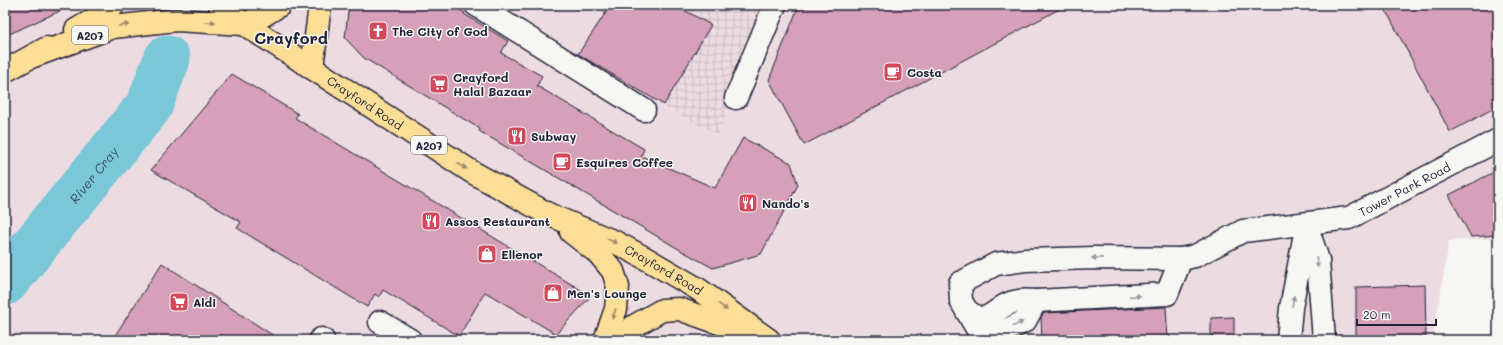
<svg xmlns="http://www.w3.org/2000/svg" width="1503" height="345" font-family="Mali,sans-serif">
<defs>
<pattern id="industrial-grid" width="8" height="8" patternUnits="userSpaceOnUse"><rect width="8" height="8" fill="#ecdce1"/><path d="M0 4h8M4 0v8" fill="none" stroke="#cabcc2"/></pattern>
</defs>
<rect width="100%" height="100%" fill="#f6f6f2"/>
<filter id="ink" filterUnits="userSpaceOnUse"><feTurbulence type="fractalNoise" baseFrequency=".025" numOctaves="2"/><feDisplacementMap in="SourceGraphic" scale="8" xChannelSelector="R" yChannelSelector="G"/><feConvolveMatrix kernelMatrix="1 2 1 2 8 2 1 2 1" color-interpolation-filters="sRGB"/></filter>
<g filter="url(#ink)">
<path fill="#ecdce1" d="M5,5H604L580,62L719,136L761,5H1498V238L1449,241L1433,340H1321L1309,337V340H5Z"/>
<path fill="url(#industrial-grid)" d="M604,5H761L719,136L580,62Z"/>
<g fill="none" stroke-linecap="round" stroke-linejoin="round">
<path stroke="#7ac7d8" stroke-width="47" id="s1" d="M5,282L149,106L167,59"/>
</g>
<g fill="#d5a0b8" stroke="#22223b">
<path d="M5,5H73L5,36Z"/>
<path d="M354,5H452L465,13L464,14L508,41L501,53L542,76L537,86L644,149L641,156L715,188L743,138L791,163L798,185L761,254L713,268L682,251L479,131L480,129L364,58L345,38L348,12Z"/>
<path d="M611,5H675L711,25L664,105L578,54Z"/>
<path d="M799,5H1067L804,145L769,80Z"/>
<path d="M1383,5H1498V106L1450,132Z"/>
<path d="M232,74L298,114L295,118L591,296L556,334L485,292L459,336L383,290L379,297L375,294L367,307L237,228L241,222L151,170Z"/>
<path d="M1498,170V235L1471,237L1449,195Z"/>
<path d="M162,263L280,340H112Z"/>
<path d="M1425,285L1426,337L1356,338V287Z"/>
<path d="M1166,307L1168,340H1042L1041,317L1044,313Z"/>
<path d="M1234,317V340H1211V318Z"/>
</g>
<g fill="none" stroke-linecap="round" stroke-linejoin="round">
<g stroke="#22223b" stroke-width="25">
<g id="minor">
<path d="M476,5L644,110"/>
<path d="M736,98L775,5"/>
<path d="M1306,224L1318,260L1324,340"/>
<path id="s2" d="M966,280L996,264L1025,260L1095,258L1181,259L1195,256L1243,231L1349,218L1498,140"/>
<path d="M960,283L961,301L976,327L984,334L1001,333L1025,321L1036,301L1167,294L1181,259"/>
<path d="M967,311L979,319C993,316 993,313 1004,306C1014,300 1024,300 1036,301"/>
<path d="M380,322L410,340"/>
<path d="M321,339L323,340"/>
<path d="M1288,340L1291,308L1306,228"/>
</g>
</g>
<g stroke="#22223b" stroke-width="25">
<g id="major">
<path id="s3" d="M220,5L244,24L312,68L472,172L550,215L615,242L645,258L698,289L769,340"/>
<path d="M76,30L106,12L113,5"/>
<path d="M34,56L113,27L176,20L244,24L264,15L280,5"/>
<path d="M312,68L320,5"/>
<path d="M5,71L47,48"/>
<path d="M571,232L599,254L613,271L618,287L616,309L605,340"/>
<path d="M621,340L634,326L662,310L679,309L747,333"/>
</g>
</g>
<use href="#minor" stroke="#f6f6f2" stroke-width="22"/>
<use href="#major" stroke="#fdde96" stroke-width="22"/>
</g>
<defs><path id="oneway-solid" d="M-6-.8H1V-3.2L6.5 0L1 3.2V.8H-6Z"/></defs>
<g fill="#9a896d">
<use href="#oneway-solid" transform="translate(210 22) rotate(3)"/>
<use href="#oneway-solid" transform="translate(124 25) rotate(-8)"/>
<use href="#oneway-solid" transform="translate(462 166) rotate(32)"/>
<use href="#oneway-solid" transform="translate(612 241) rotate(24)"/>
<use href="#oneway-solid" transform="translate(723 307) rotate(36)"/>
<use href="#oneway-solid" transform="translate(614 314) rotate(108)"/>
</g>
<g fill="#9797a0">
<use href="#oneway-solid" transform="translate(1097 258) rotate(179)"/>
<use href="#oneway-solid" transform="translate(1317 262) rotate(81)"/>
<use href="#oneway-solid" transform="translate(1135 296) rotate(-3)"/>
<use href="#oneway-solid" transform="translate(1293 301) rotate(-80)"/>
<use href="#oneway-solid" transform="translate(1018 324) rotate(-26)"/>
</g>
</g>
<defs>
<g id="church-square" transform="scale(1)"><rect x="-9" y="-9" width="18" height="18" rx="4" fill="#d1495b" stroke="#f6f6f2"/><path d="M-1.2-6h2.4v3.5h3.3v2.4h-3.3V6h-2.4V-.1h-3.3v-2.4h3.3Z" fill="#fff"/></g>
<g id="cafe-square" transform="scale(1)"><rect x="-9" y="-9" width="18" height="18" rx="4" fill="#d1495b" stroke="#f6f6f2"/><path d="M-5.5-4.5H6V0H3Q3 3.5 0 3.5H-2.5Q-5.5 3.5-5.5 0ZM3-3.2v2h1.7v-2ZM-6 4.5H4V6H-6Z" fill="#fff"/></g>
<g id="supermarket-square" transform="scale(1)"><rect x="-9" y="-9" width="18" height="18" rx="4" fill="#d1495b" stroke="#f6f6f2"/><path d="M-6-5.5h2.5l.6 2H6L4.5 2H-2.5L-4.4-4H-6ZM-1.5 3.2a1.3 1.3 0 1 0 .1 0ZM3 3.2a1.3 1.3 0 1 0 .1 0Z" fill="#fff"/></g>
<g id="restaurant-square" transform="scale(1)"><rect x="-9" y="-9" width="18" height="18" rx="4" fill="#d1495b" stroke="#f6f6f2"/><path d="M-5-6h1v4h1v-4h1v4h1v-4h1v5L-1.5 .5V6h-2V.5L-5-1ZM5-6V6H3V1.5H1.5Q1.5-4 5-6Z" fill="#fff"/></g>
<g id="shop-square" transform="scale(1)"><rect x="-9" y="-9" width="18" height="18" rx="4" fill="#d1495b" stroke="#f6f6f2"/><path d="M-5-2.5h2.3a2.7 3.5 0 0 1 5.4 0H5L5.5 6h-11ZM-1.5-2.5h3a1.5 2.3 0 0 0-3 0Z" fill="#fff"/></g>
</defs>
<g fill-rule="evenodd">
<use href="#church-square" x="378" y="31"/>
<use href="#cafe-square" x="893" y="72"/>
<use href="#supermarket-square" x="439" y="84"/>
<use href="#restaurant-square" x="517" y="136"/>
<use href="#cafe-square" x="562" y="162"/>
<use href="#restaurant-square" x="748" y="203"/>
<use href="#restaurant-square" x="431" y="221"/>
<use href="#shop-square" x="487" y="254"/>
<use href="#shop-square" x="553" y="293"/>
<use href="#supermarket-square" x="179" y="302"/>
</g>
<g text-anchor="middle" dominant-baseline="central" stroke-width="3" stroke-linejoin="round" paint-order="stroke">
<g fill="#f6f6f2" stroke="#626272" stroke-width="1">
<rect x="72" y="26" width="36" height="18" rx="3"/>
<rect x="411" y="136" width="36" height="18" rx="3"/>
</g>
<g font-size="11" font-weight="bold" fill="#22223b">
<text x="90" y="35">A207</text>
<text x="429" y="145">A207</text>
</g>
<g font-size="12" font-weight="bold" fill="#22223b" stroke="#f6f6f2" text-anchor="start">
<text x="392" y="31">The City of God</text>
<text x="907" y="72">Costa</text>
<text x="453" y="77">Crayford<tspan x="453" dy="14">Halal Bazaar</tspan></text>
<text x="531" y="136">Subway</text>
<text x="576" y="162">Esquires Coffee</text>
<text x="762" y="203">Nando's</text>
<text x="445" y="221">Assos Restaurant</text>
<text x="501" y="254">Ellenor</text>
<text x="567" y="293">Men's Lounge</text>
<text x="193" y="302">Aldi</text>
</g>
<g font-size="12" fill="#22223b" stroke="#f6f6f2">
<text stroke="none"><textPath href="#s3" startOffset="175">Crayford Road</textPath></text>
<text stroke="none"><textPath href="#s2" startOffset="457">Tower Park Road</textPath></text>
<text stroke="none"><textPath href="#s3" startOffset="518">Crayford Road</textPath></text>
</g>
<g font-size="13" font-style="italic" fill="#3c546a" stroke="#f6f6f2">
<text stroke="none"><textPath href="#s1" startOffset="139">River Cray</textPath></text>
</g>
<g font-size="16" font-weight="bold" fill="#22223b" stroke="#f6f6f2">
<text x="291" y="37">Crayford</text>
</g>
</g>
<rect width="1503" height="345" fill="none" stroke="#f6f6f2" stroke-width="20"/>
<rect x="10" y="10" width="1483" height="325" fill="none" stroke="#22223b" stroke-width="1.5" filter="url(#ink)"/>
<path d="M1357 319v6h79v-6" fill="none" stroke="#22223b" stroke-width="2"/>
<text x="1363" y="319" font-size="12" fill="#22223b" stroke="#f6f6f2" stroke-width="3" paint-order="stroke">20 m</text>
</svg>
